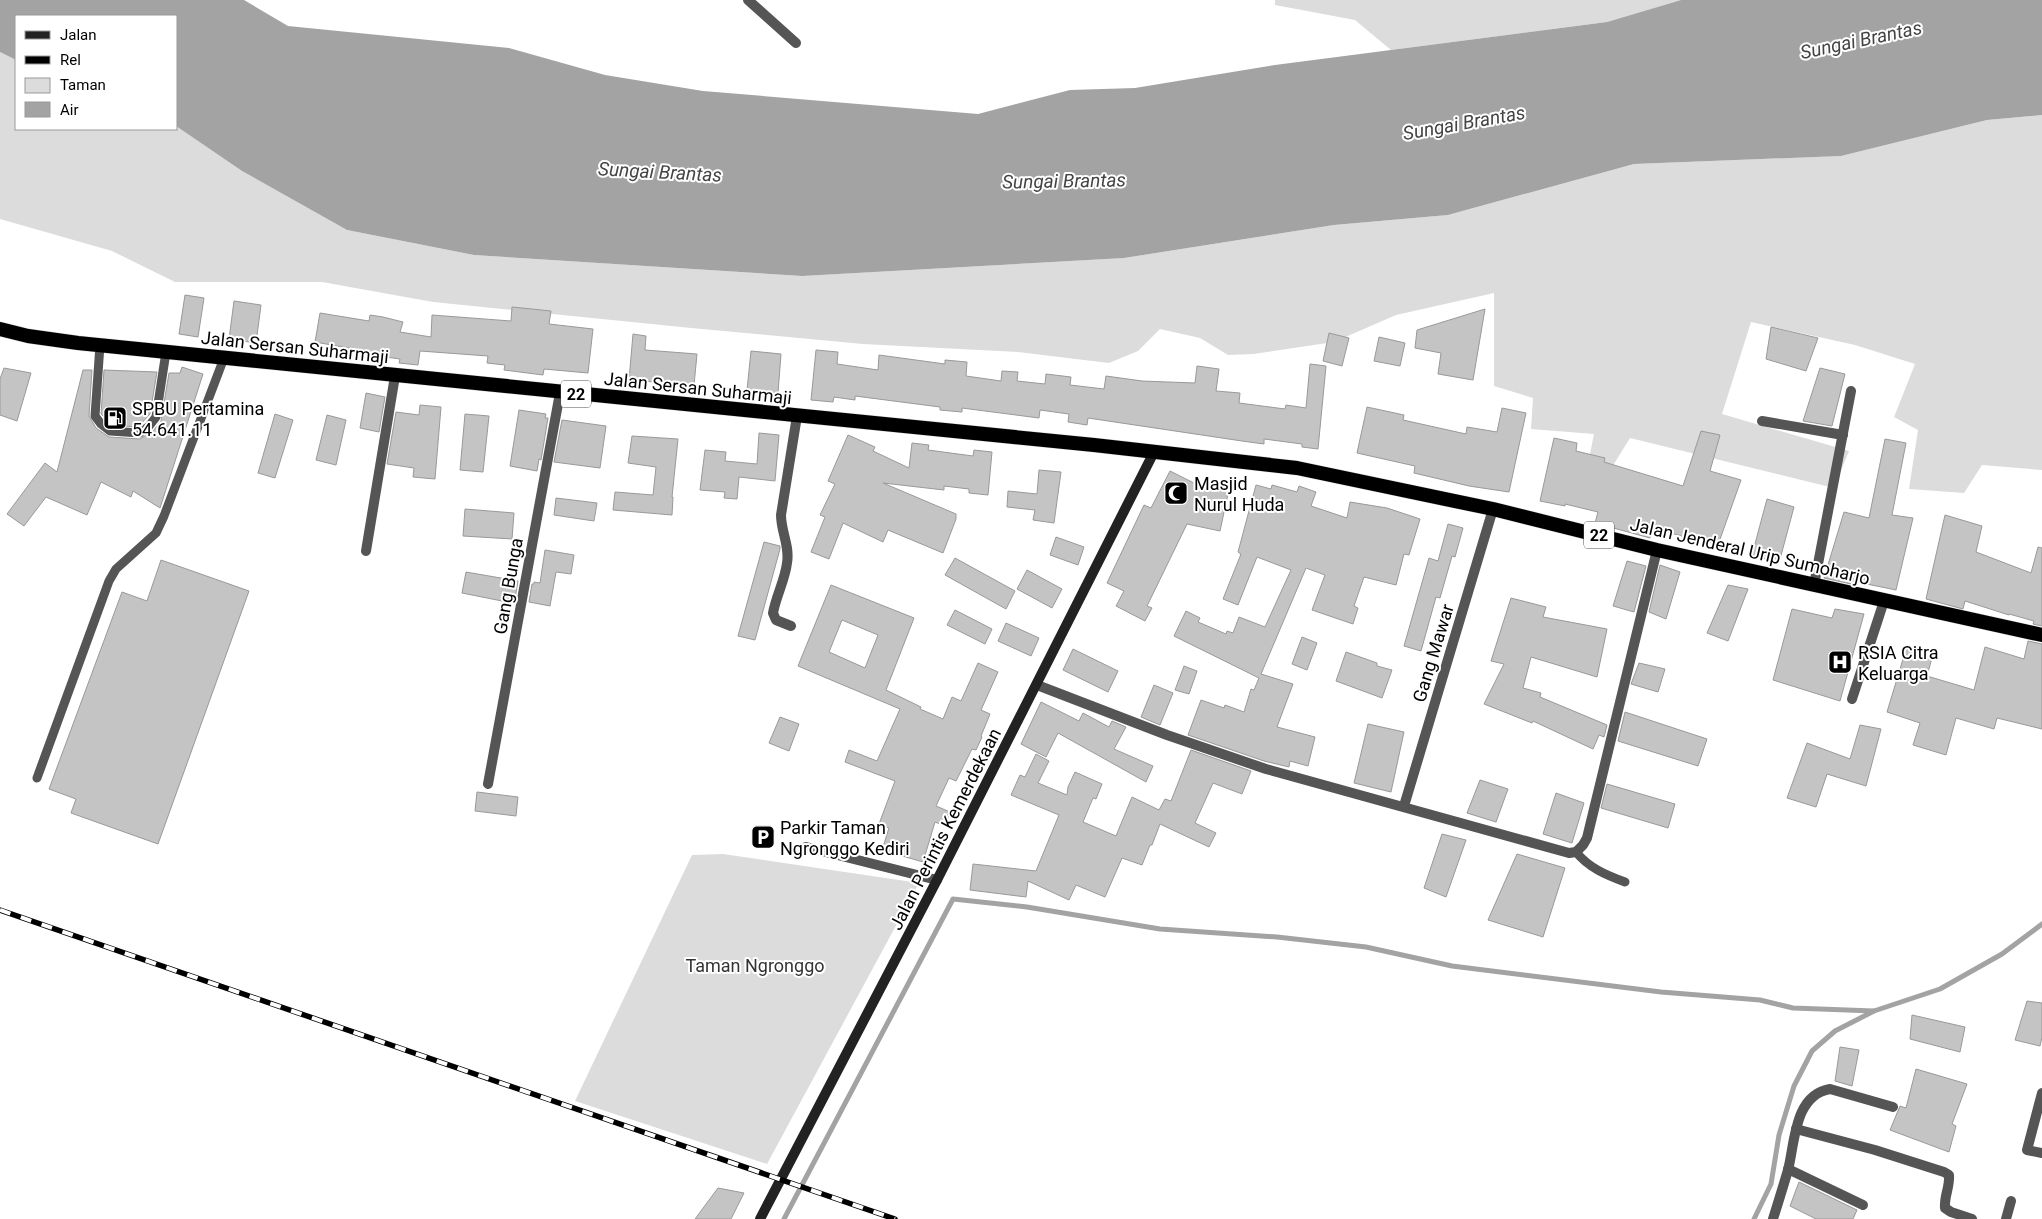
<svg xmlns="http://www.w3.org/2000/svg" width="2042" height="1219" font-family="Roboto,sans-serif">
<rect width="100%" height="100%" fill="#fff"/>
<g fill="#dcdcdc">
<path d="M1275,0H1681L1607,22L1391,50L1355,20L1275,5Z"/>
<path d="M0,52L16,60V129H176V126L242,171L347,230L474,255L801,276L1124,258L1334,225L1448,215L1634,164L1841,156L1987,120L2042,115V470L1982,465L1964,493L1909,489L1918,430L1894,417L1915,364L1855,345L1751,322L1722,414L1849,451L1834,488L1630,438L1609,472L1587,469L1594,434L1531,429L1533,398L1494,386V293L1396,315L1334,342L1254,354L1228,355L1200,338L1160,329L1138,351L1109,363L1018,352L863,344L691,328L433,302L322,282H175L112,251L0,219Z"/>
<path d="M723,854L919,883L767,1164L575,1101L692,855Z"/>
</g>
<path fill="#a3a3a3" d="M0,0H244L288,26L509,48L605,75L703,91L978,114L1070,90L1135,88L1275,65L1607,22L1681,0H2042V115L1987,120L1841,156L1634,164L1448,215L1334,225L1124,258L802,276L474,255L347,230L242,171L176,126V16H16V60L0,52Z"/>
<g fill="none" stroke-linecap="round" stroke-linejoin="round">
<g stroke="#a3a3a3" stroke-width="5">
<path d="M784,1219L953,899L1027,907L1160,929L1277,937L1366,947L1452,966L1661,992L1760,1000L1793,1008L1874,1011"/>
<path d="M1754,1219L1771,1184L1779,1135L1794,1086L1812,1051L1835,1031L1874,1011L1940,989L2002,954L2042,924"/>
</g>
</g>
<g fill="#c4c4c4" stroke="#999" fill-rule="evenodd">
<path d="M185,295L204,298L198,337L179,334Z"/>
<path d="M234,301L261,305L256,343L229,339Z"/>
<path d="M512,307L551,311L549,324L593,329L588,373L544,369L543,375L504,370L505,365L487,363L488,356L420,351L418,365L399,363L400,359L365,354V351L315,342L320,313L369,321L370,315L383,317L403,322L400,332L431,337L432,315L511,321Z"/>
<path d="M1485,309L1473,380L1438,374L1441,353L1415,348L1417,330Z"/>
<path d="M1771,327L1818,338L1806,371L1766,359Z"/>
<path d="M1329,333L1349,338L1342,366L1323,361Z"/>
<path d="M633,334L646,336L645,350L697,354L694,385L629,380Z"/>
<path d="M1379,337L1405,343L1400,366L1374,361Z"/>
<path d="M816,350L838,352L837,364L878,370L879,355L945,364V360L967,362L966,376L1001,381L1002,371L1018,372L1017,381L1045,384L1046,374L1071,377L1070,385L1104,389L1106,376L1142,381L1195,383L1197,366L1219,369L1216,391L1240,393L1239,403L1285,409L1286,405L1306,408L1310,364L1326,366L1318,449L1302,447V444L1264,439V444L1242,441L1088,418L1087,425L1068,422L1069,414L1040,410L1039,418L962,408V412L940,410V407L855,396V400L834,397L833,402L811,400Z"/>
<path d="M751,351L781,354L778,393L747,390Z"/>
<path d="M182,367L203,374L160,508L133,491L131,497L101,482L87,515L46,497L24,526L7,514L45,463L57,472L83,370H92L89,416L96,428L109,437L140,439L153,431L161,421L169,373H180Z"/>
<path d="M4,368L31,373L17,421L0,415V379Z"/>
<path d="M1820,368L1845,374L1832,426L1803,421Z"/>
<path d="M104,370L157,372L150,414L138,427L112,425L101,414Z"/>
<path d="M366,393L385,397L379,432L360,428Z"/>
<path d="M420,405L441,407L435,479L413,477L414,468L387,464L396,412L419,415Z"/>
<path d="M1367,407L1404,415L1403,420L1466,434L1467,427L1497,432L1502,408L1526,413L1509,492L1469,486L1414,473L1415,466L1357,453Z"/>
<path d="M519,410L546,414L545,418H548L541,460L539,459L537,471L510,466Z"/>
<path d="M275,414L293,420L275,478L258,473Z"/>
<path d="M465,414L489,416L483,472L460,470Z"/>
<path d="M327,415L346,420L336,465L316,460Z"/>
<path d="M562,420L606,426L600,468L554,462Z"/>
<path d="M1701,431L1720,435L1710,471L1741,480L1718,545L1692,537V539L1653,528L1650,538L1595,523L1598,512L1565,504V506L1540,501L1554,438L1577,443L1576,451L1605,458L1604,462L1683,486Z"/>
<path d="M759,433L779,435L775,481L739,477L737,499L724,498L725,492L700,490L705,450L726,452L725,461L757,464Z"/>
<path d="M848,435L875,447L873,451L909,468L912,443L929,445L928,450L973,456L974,450L992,452L988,495L969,493V489L944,486V490L883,483L956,514V519L943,553L888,530L883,542L843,523L829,559L811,552L825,517L820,515L835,484L828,481Z"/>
<path d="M632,436L678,439L672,497H673L672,515L613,510L615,492L653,495L656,467L628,463Z"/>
<path d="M1885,439L1906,443L1892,515L1913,518L1896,590L1852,581L1851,584L1824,578L1844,512L1869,518Z"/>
<path d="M1039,470L1061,472L1054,523L1033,520L1035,510L1007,507L1008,491L1037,494Z"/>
<path d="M1170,471L1208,490L1209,485L1229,489L1220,531L1187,524L1147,606L1152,608L1145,621L1116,606L1124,591L1107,583L1144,505L1151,508Z"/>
<path d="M1256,485L1271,489L1272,485L1297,492L1299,486L1316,492L1311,506L1347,518L1350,502L1387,508L1420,519L1409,555L1404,554L1396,585L1364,577L1354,606L1358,608L1353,624L1312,610L1325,575L1306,568L1261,674L1293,684L1277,727L1315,737L1308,766L1290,761L1289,767L1264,761L1188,735L1201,700L1224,708L1225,705L1244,712L1251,689L1254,690L1259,678L1174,636L1186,611L1200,618L1198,622L1226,634L1227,631L1233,633L1239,617L1265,627L1291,570L1257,557L1238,605L1223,599L1241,554L1238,552Z"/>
<path d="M556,498L597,503L594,521L554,515Z"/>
<path d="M1767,499L1794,507L1779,563L1752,555Z"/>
<path d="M465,509L514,513L512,539L463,536Z"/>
<path d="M1945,515L1982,526L1976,552L2031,573L2038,547L2042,548V626L2033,624L2034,621L2009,614V615L1965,601L1963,609L1926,599Z"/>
<path d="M1448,524L1463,528L1455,557L1452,556L1440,598L1436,597L1421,651L1404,646L1429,558L1438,561Z"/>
<path d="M1056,537L1084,547L1078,565L1050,555Z"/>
<path d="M764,542L780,546V549L755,640L738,636Z"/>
<path d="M545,550L574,555L571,574L556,572L550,606L529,602L532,584H534V582L540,583Z"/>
<path d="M955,558L1015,591L1006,609L945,575Z"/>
<path d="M161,560L249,591L158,844L71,813L76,799L49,789L122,592L147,601Z"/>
<path d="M1627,561L1646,566L1634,612L1613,606Z"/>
<path d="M1660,565L1680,572L1666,619L1649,612Z"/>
<path d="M1027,570L1062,589L1052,608L1017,589Z"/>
<path d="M466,572L518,581L515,599L508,598L507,602L462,593Z"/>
<path d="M831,585L914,618L886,690L921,707L920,709L943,719L952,697L961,701L978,663L998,672L981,710L990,714L981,736L982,737L976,750L972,749L956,781L949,778L936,806L950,812L945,826L935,822L923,862L882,850L889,828L879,824L895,781L845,762L849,750L877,761L900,709L798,666ZM842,620L878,635L865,668L829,652Z"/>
<path d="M1728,585L1748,589L1728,641L1707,633Z"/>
<path d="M1511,598L1546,607L1543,617L1607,629L1597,677L1531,657L1523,688L1541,693L1540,697L1607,725L1604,737L1599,735L1593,749L1533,721L1532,723L1484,704L1504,664L1491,661Z"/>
<path d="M1792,609L1832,618L1835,609L1864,614L1840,701L1773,680Z"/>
<path d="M955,610L992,629L985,644L947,625Z"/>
<path d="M1006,623L1039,638L1031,656L998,641Z"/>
<path d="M1302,637L1317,643L1307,670L1292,664Z"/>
<path d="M2028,641L2042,644V729L1997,718L1994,729L1956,718L1946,755L1913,745L1920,723L1887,712L1906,649L1932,658L1927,676L1974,690L1985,647L2024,659Z"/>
<path d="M1073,649L1118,671L1108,692L1063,670Z"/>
<path d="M1346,652L1377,663V666L1392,670L1382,698L1336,681Z"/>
<path d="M1639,663L1665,669L1658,692L1631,684Z"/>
<path d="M1184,666L1197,671L1189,694L1175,690Z"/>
<path d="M1154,685L1173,693L1160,725L1141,717Z"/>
<path d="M1041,702L1079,721L1083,713L1109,727L1112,721L1126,727L1114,749L1153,766L1146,782L1058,733L1046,757L1021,744Z"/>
<path d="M1625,712L1707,739L1698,766L1618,741Z"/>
<path d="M780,717L799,724L789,751L769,743Z"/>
<path d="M1368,724L1404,732L1391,792L1354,783Z"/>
<path d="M1860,725L1881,729L1866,786L1827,774L1816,807L1787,798L1807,743L1850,759Z"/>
<path d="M1191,750L1251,771L1242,794L1213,783L1195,823L1216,833L1209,847L1160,824L1152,845H1150L1142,865L1122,858L1105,897L1076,885L1069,900L1028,881L1026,897L970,890L973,864L1036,871L1059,815L1011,795L1020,775L1025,777L1036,754L1049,761L1038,783L1067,795L1068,787L1075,772L1102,784L1096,799L1093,798L1083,822L1116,836L1132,797L1159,810L1165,799L1171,801Z"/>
<path d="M1480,780L1508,789L1496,822L1467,813Z"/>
<path d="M1607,784L1675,804L1668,828L1601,808Z"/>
<path d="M477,792L518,797L516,816L475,811Z"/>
<path d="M1556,793L1584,803L1572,843L1543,834Z"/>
<path d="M1442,834L1466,840L1446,897L1424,888Z"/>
<path d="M1517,854L1565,868L1543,937L1488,920Z"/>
<path d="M2027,1001L2042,1003V1037L2040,1046L2015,1040Z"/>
<path d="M1912,1015L1965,1027L1960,1052L1910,1039Z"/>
<path d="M1840,1047L1859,1050L1852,1086L1835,1081Z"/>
<path d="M1916,1069L1967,1084L1952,1124L1956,1126L1949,1152L1890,1130L1900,1106L1906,1108Z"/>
<path d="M1799,1182L1857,1210L1853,1219H1816L1790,1206Z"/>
<path d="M718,1188L744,1193L731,1219H695Z"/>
</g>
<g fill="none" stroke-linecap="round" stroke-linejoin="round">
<g stroke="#dbdbdb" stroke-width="15">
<path id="trunk" d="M0,329L28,336L78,343L1094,445L1297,468L1493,509L1657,550L2042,635"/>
</g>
<g stroke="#555" stroke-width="9">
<path d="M100,345L95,416L101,424L110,431L140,433L149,426L156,417L166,352"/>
<path d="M37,778L109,581L116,569L156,533L164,516L224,358"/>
<path d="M1576,852C1589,868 1606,875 1625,882"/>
</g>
<g stroke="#555" stroke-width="10">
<path d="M748,0L796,43"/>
<path d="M1762,421L1843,435"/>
<path d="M366,551L395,376"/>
<path d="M1814,585L1851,391"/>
<path d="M791,626L776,620L773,613C776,596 785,580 787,563C790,546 781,532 781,515L797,416"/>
<path d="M1037,685L1167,735L1266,769L1569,853L1576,852L1583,845L1587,838L1657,550"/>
<path d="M1852,699L1884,601"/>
<path d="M488,784L560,393"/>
<path d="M1404,806L1493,509"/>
<path d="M806,847L937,880"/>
<path d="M2042,1093L2027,1150L2042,1153"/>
<path d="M1796,1129L1875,1150L1944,1172L1949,1175C1950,1187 1944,1196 1945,1208L1951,1212L1972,1219"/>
<path d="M1788,1169L1863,1205"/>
<path d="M1773,1219C1778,1203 1783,1187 1788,1170C1795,1143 1794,1095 1830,1089L1893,1107"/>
<path d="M2006,1219L2011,1201"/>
</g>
<path stroke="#222" stroke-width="10" d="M760,1219L937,880L1154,452"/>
<use href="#trunk" stroke="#000" stroke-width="14"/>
<g stroke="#000" stroke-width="5.5">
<path id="rail" d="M0,910L895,1219"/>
</g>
<use href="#rail" stroke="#fff" stroke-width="4" stroke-dasharray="11" stroke-linecap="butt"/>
</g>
<defs>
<g id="fuel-square" transform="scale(1.25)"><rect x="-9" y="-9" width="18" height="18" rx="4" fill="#000" stroke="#fff"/><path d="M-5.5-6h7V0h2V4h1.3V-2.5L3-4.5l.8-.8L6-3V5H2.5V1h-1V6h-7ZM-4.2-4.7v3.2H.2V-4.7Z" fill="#fff"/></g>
<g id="mosque-square" transform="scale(1.25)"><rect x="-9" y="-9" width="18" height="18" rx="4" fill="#000" stroke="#fff"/><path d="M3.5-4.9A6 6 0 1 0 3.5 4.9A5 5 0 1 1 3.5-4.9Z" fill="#fff"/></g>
<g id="hospital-square" transform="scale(1.25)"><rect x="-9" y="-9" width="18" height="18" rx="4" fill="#000" stroke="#fff"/><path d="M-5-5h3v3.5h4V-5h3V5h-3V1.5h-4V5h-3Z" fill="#fff"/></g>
<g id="parking-square" transform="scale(1.25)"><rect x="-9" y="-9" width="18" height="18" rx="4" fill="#000" stroke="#fff"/><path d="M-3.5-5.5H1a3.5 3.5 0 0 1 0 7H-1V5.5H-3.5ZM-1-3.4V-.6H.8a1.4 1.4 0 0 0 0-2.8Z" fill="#fff"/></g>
</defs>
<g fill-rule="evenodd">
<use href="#fuel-square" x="115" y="418"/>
<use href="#mosque-square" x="1176" y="493"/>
<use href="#hospital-square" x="1840" y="662"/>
<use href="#parking-square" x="763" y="837"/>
</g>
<g text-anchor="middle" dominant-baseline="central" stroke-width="4" stroke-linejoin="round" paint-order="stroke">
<g fill="#fff" stroke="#4c4c4c" stroke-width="1">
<rect x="561" y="380.5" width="30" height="27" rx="4"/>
<rect x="1584" y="521.5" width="30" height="27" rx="4"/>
</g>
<g font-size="16" font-weight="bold" fill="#000">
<text x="576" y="394">22</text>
<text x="1599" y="535">22</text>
</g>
<g font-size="18" fill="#000" stroke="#fff">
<text transform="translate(295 347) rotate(6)">Jalan Sersan Suharmaji</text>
<text transform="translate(698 388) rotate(6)">Jalan Sersan Suharmaji</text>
<text transform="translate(1750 551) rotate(13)">Jalan Jenderal Urip Sumoharjo</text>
<text transform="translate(508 586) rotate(-80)">Gang Bunga</text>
<text transform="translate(1433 653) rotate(-73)">Gang Mawar</text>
<text transform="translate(945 829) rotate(-63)">Jalan Perintis Kemerdekaan</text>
</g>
<g font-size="18" fill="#000" stroke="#fff" text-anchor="start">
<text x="132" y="408">SPBU Pertamina<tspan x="132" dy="21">54.641.11</tspan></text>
<text x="1194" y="483">Masjid<tspan x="1194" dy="21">Nurul Huda</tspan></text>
<text x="1858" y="652">RSIA Citra<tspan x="1858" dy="21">Keluarga</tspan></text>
<text x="780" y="827">Parkir Taman<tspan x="780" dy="21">Ngronggo Kediri</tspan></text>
</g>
<g font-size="18" fill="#333" stroke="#fff">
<text x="755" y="965">Taman Ngronggo</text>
</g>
<g font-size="19" font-style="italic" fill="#444" stroke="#fff">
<text transform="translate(1861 40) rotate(-12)">Sungai Brantas</text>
<text transform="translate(1464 123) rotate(-10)">Sungai Brantas</text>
<text transform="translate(660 172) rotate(3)">Sungai Brantas</text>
<text transform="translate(1064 181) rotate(-1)">Sungai Brantas</text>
</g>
</g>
<rect x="15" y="15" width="162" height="115" fill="#ffffff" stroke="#999999"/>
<rect x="25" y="31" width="25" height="8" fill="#222222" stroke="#999999"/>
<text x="60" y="40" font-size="15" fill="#000000">Jalan</text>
<rect x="25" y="56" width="25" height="8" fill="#000000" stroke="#999999"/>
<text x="60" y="65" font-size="15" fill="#000000">Rel</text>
<rect x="25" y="78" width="25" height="15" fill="#dcdcdc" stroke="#999999"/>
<text x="60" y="90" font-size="15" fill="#000000">Taman</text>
<rect x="25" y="102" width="25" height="15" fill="#a3a3a3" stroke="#999999"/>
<text x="60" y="115" font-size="15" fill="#000000">Air</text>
</svg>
